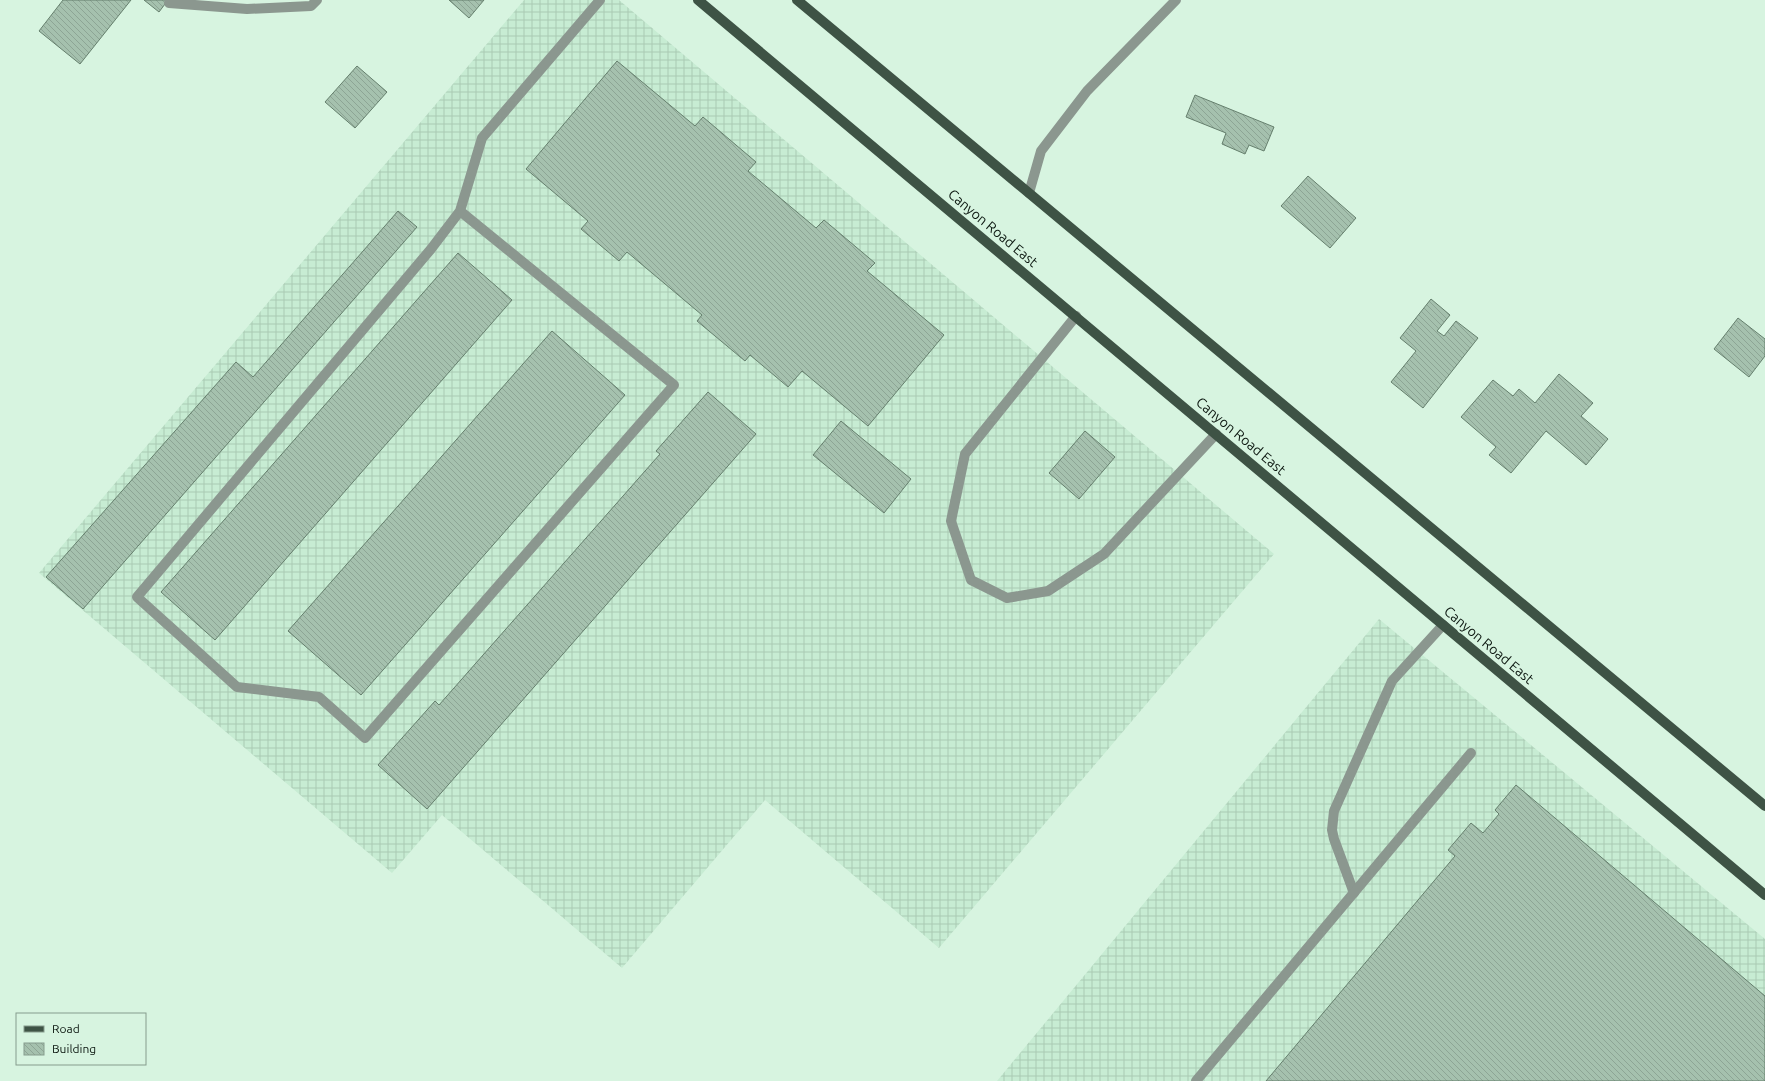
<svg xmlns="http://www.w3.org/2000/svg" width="1765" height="1081" font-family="Ubuntu,sans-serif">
<defs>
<pattern id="industrial-grid" width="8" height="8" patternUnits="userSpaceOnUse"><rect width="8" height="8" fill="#c7ecd3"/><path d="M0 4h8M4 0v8" fill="none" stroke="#aacab4"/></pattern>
<pattern id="building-back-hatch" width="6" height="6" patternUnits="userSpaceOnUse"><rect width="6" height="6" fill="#a5c1ae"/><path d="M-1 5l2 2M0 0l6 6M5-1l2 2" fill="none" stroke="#8da595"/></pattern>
</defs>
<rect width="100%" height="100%" fill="#d7f4e0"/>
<g fill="url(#industrial-grid)">
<path d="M524,0H619L1274,554L939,948L765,800L622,968L442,815L392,873L39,573Z"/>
<path d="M1379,619L1765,939V1081H997Z"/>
</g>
<g fill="url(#building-back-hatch)" stroke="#657f6d">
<path d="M63,0H131L80,64L39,31Z"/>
<path d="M144,0H168L159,12Z"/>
<path d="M449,0H484L469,18Z"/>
<path d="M617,61L695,126L703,117L756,162L748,171L816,228L824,220L875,263L867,271L944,335L868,426L802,371L788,387L750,355L745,361L697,321L702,315L627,252L619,261L581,229L588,221L526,169Z"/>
<path d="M357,66L387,92L355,128L325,102Z"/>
<path d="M1195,95L1274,127L1264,151L1249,145L1245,154L1222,144L1226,133L1186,117Z"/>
<path d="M1308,176L1356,218L1330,248L1281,206Z"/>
<path d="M398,211L417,227L83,609L46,577L236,362L253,377Z"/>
<path d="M458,253L512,300L215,640L161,592Z"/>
<path d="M1431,299L1450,315L1437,331L1444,336L1456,321L1478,338L1423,408L1391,382L1416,351L1400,338Z"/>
<path d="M1738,318L1765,339V356L1749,377L1714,349Z"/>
<path d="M552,331L625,395L361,695L288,631Z"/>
<path d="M1559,374L1593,403L1581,416L1608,439L1586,465L1546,431L1511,473L1489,455L1496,447L1461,417L1493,380L1513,396L1519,389L1535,403Z"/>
<path d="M708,392L756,434L427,809L378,765L435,701L439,705L660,454L656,451Z"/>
<path d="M841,421L911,479L884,513L813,455Z"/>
<path d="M1085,431L1115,457L1079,499L1049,473Z"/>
<path d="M1516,785L1765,996V1081H1266L1455,856L1448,850L1471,823L1483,833L1499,814L1495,810Z"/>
</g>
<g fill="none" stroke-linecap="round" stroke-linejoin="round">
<g stroke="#8b978f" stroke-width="10">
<path d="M169,3L247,9L311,6L317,0"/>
<path d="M1029,193L1041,151L1087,91L1176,0"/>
<path d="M460,211L674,385L365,738L319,697L237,687L137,597L431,249L460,211L482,138L600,0"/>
<path d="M1076,316L965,454L951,521L971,580L1007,598L1048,591L1104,554L1216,434"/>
<path d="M1354,893L1334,839L1332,830L1334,811L1392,681L1443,625"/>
<path d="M1196,1081L1471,753"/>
</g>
<g stroke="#3e5345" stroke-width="10">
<path d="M698,0L1765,895"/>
<path d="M797,0L1765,806"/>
</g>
</g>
<g text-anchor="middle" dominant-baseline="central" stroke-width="4" stroke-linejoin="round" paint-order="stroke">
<g font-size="14" fill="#0c1710" stroke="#d7f4e0">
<text transform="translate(993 228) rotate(40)">Canyon Road East</text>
<text transform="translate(1241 436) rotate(40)">Canyon Road East</text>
<text transform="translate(1489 645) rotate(40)">Canyon Road East</text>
</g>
</g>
<rect x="16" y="1013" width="130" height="52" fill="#d7f4e0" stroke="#869c8d"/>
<rect x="24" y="1026" width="20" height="6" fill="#3e5345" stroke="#869c8d"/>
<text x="52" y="1033" font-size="12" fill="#0c1710">Road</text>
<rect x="24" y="1043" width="20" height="12" fill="url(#building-back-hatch)" stroke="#869c8d"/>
<text x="52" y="1053" font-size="12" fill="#0c1710">Building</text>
</svg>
